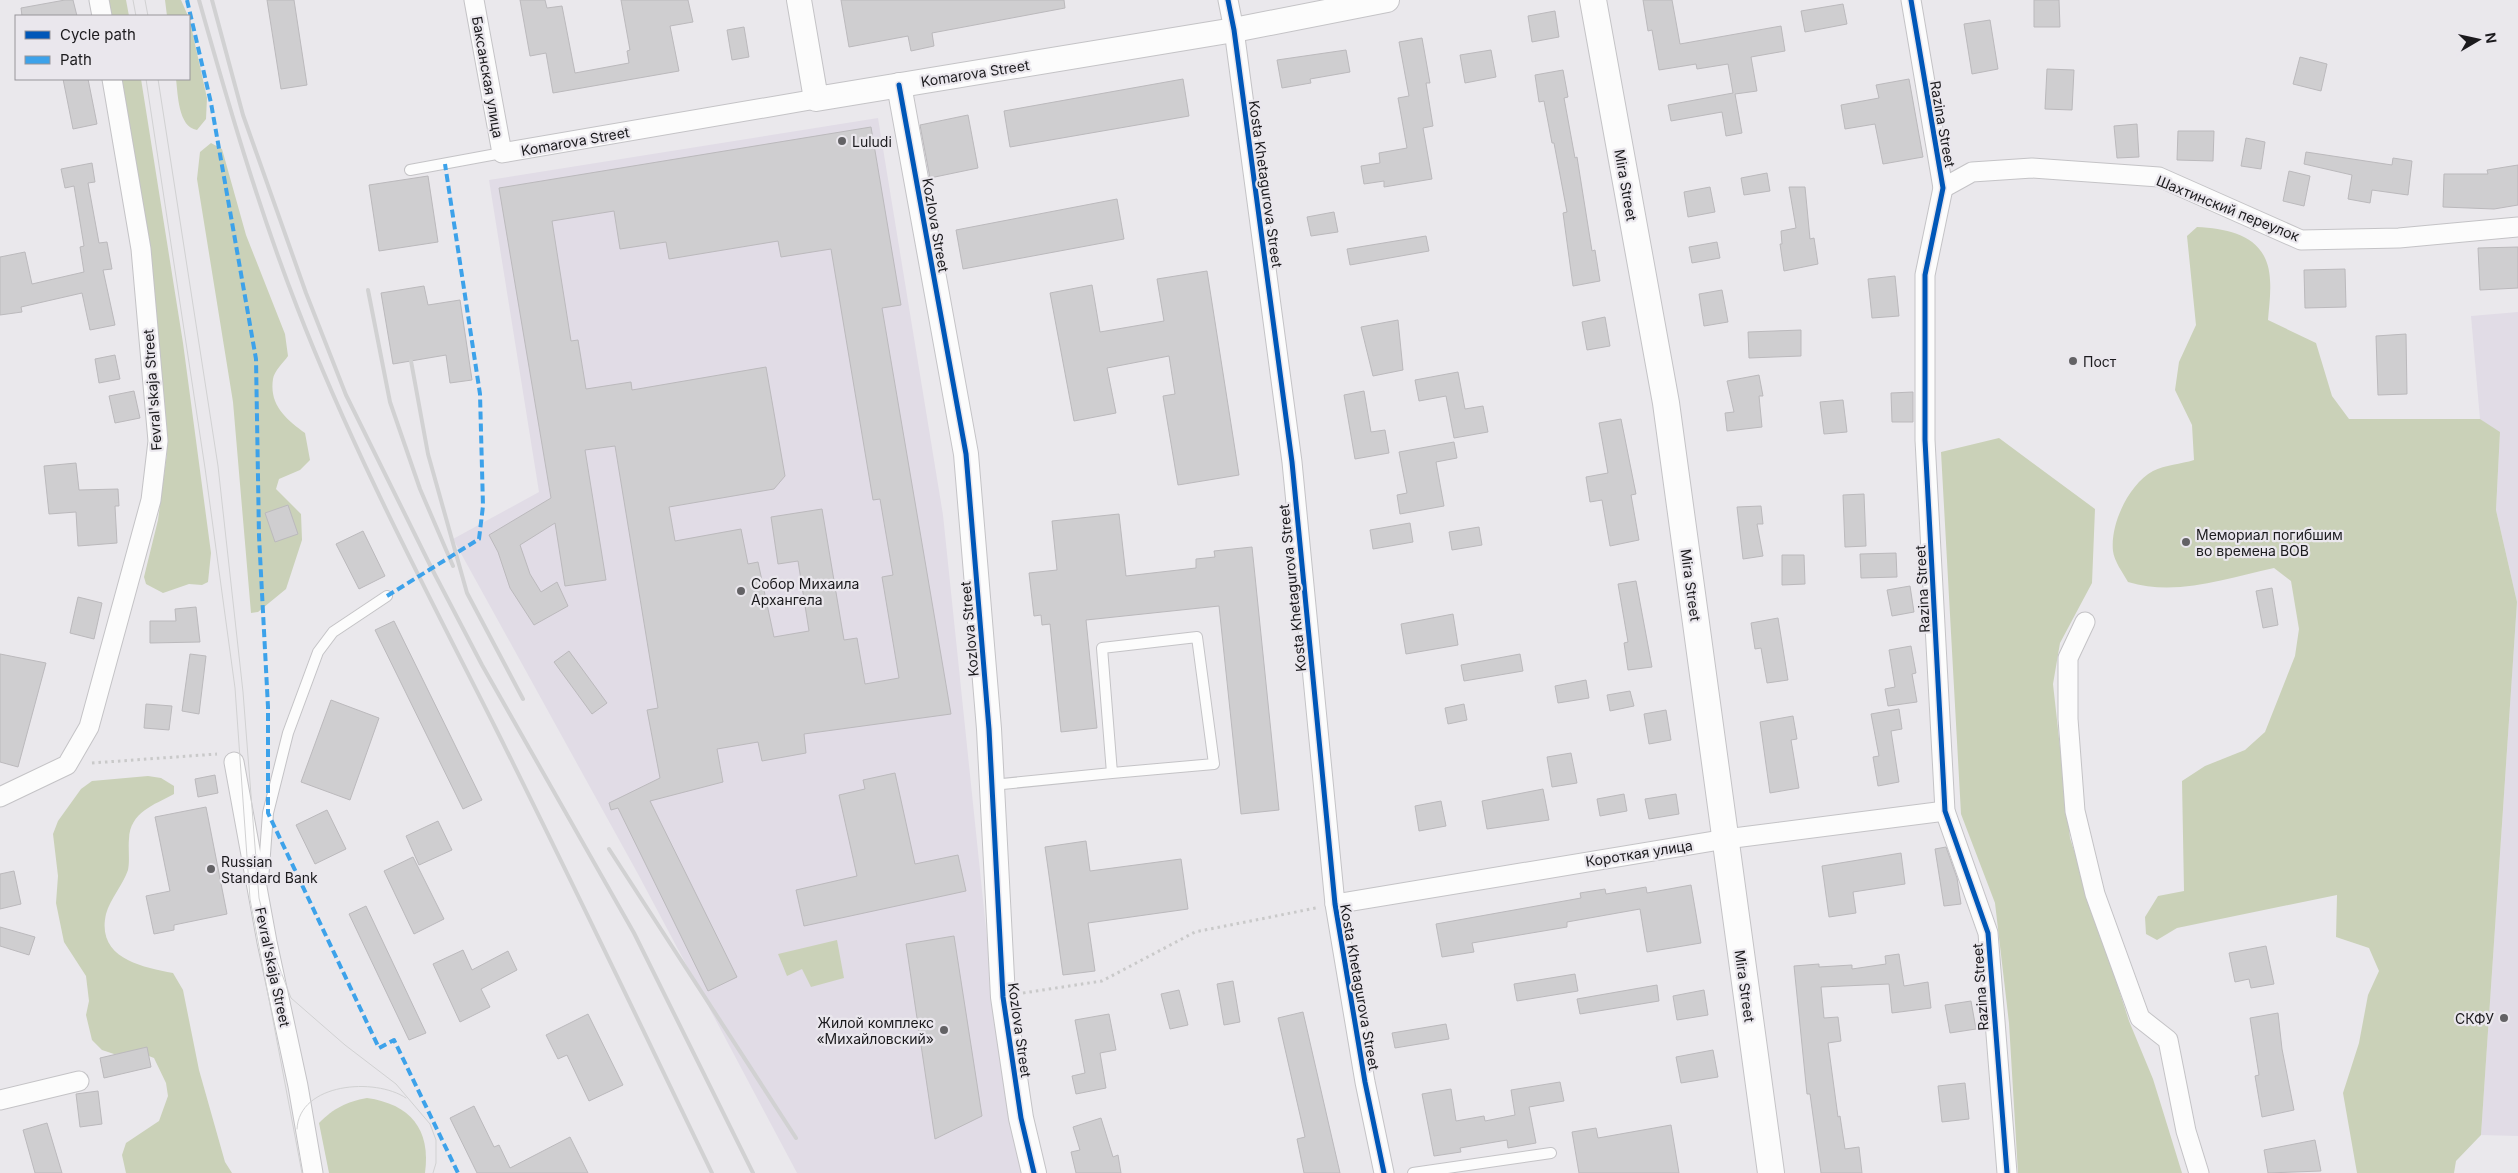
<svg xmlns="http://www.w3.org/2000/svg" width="2518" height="1173" font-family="Inter,sans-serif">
<rect width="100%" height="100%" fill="#eae8ec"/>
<g fill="#e1dce6">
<path d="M878,118L943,515L993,996L1023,1173H797L638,874L453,539L539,492L489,180Z"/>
<path d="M2518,312V1136L2481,1135L2517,602L2496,510L2500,433L2480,419L2471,316Z"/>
</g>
<g fill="#cad1b8">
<path d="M101,0H126L129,16H104Z"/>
<path d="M165,0H181L188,16H167Z"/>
<path d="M189,17L207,98L206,119L197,130C178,127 178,94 176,79H189Z"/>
<path d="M115,79H141L183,343L211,553L208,582L202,585L189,584L163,593L146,584L144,577L158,520L167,453L152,294Z"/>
<path d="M211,143L222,149L246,235L285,334L288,356C284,362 274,371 273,379C269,405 286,419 305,433L310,460L300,470L279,479L276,489L301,514L302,540L286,589L258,612L251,613L233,402L197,179L200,152Z"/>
<path d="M2197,227C2233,229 2268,237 2270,280C2271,293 2269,307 2268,320L2316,343L2332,396L2349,419H2480L2500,432L2496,510L2517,602L2481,1135L2456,1161L2454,1173H2357L2343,1093L2359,1043L2368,995L2379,971L2369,948L2336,937L2337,895L2177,928L2157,940L2146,934L2145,917L2158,896L2184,891L2182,781L2205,766L2245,750L2265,732L2295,656L2299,629L2291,581L2274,568C2226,578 2177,597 2128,582C2123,573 2114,561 2113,551C2110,524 2129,484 2153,471C2165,465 2181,464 2194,460L2192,425L2175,390L2179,362L2196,325L2187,236Z"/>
<path d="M1999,438L2095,509L2092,583L2060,643L2053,684L2070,838L2129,1021L2153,1079L2182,1173H2018L2009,1023L1995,903L1961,814L1941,452Z"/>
<path d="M148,776L161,778L174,786V794C154,805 130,812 129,839C128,848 130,861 128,870C123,885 110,899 106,914C96,958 141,967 173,973L183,990L199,1070L225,1162L232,1173H126L122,1155L126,1143L159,1121L168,1096L166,1083L154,1058L141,1053L114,1054L102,1050L92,1040L86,1015L89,1001L86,976L64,942L56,903L58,876L53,834L58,821L81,789L92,781Z"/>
<path d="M837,940L844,978L811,987L802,969L787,976L778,954Z"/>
<path d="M367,1098C410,1104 431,1129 425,1173H329L319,1123C334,1108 346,1102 367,1098Z"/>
</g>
<g fill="#cfced0" stroke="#bbb9bc" fill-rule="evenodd">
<path d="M65,0H73L77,16H22L21,8Z"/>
<path d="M267,0H294L307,85L281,89Z"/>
<path d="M520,0H545L547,8L562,6L575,73L629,63L627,51L630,50L621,0H688L693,22L670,26L679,71L553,93L546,53L530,56Z"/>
<path d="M841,0H1064L1065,8L932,33L934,46L911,51L908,36L849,47Z"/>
<path d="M1643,0H1672L1680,44L1781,26L1785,51L1751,57L1757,91L1735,94L1742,133L1726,136L1722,112L1671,121L1668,105L1733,93L1728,64L1697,69L1696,64L1659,70L1652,30L1648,31Z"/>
<path d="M2034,0H2059L2060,27H2034Z"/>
<path d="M1843,4L1847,24L1805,32L1801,11Z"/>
<path d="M1555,11L1559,37L1532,42L1528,16Z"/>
<path d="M1990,20L1998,69L1972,74L1964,24Z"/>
<path d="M744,27L749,57L732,60L727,30Z"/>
<path d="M1422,38L1430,83H1426L1433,126L1423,128L1432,179L1384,187V181L1364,184L1361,166L1380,163L1379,153L1407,148L1398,98L1409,96L1399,42Z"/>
<path d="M1346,50L1350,72L1310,79L1311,83L1282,88L1277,60Z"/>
<path d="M1491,50L1496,77L1465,83L1460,55Z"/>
<path d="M2300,57L2327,64L2321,91L2293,84Z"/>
<path d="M2047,69L2074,70L2072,110L2045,109Z"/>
<path d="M1563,70L1568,97L1564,98L1575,158L1577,157L1592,251L1595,250L1600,281L1573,286L1563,213L1567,212L1554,143H1552L1544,101L1539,102L1535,75Z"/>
<path d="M63,79H88L97,124L73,129Z"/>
<path d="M1183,79L1189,116L1010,147L1004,111Z"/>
<path d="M1909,79L1923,157L1883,164L1875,124L1845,129L1841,105L1879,98L1876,85Z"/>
<path d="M968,115L978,168L930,178L920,125Z"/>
<path d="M2137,124L2139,157L2117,158L2114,126Z"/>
<path d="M871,127L901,305L882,308L951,714L804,734L806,753L762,761L758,742L717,749L723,782L650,801L737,977L708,991L618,808L611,810L609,803L660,778L647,710L658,708L615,446L585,450L606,580L565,586L555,523L520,545L530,574L541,592L557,582L568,606L534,625L510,588L498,552L489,535L551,498L499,188ZM614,211L620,249L666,242L669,259L778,241L781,257L831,249L873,500L880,499L893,575L882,577L899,678L865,684L857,638L844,640L822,509L771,517L778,564L798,561L809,631L774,637L758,562L748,564L741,529L675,541L669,507L774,489L785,476L766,367L632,390L631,382L586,389L578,340L571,341L552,221Z"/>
<path d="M2178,131H2214L2213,161L2177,160Z"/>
<path d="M2246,138L2265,142L2261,169L2241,166Z"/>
<path d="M2306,152L2392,165L2393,158L2412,161L2408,195L2372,190L2370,203L2348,199L2352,175L2304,164Z"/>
<path d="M92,163L95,182L88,183L99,243L107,242L112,269L103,270L115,325L90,330L82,293L21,307L22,312L0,315V257L25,252L32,284L84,272L80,247L84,246L74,186L65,188L61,169Z"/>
<path d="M2518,165V205L2494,209L2443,207L2444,174H2488L2487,170Z"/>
<path d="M2289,171L2310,176L2304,206L2283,201Z"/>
<path d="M1767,173L1770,191L1744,195L1741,178Z"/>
<path d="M428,176L438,242L379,251L369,185Z"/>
<path d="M1710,187L1715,212L1688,217L1684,192Z"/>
<path d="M1789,187H1805L1810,239L1814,238L1818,264L1784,271L1780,244H1782L1781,231L1796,228Z"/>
<path d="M1117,199L1124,239L963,269L956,230Z"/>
<path d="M1334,212L1338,232L1311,236L1307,217Z"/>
<path d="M1426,236L1429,251L1350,265L1347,249Z"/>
<path d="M1717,242L1720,258L1692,263L1689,247Z"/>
<path d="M2518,247V288L2480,290L2478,248Z"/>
<path d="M2345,269L2346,307L2305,308L2304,270Z"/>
<path d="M1207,271L1239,475L1178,485L1163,396L1175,394L1169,356L1107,368L1116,413L1074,421L1050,293L1092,285L1100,332L1164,321L1157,279Z"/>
<path d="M1895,276L1899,316L1872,318L1868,279Z"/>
<path d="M424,286L428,305L460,300L472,380L450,383L446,355L393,364L381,293Z"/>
<path d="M1722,290L1728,322L1704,326L1699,294Z"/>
<path d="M1605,317L1610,346L1587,350L1582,322Z"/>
<path d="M1398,320L1403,370L1373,376L1361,327Z"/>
<path d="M1801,330V356L1749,358L1748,332Z"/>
<path d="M2406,334L2407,394L2378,395L2376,336Z"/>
<path d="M115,355L120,379L99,383L95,359Z"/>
<path d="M1458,372L1465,409L1483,406L1488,432L1454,438L1446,396L1419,401L1415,380Z"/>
<path d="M1759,375L1763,396H1759L1762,427L1727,431L1725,413L1734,412L1727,381Z"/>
<path d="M134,391L140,418L115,423L109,396Z"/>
<path d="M1364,391L1371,432L1385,430L1389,453L1355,459L1344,395Z"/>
<path d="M1913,392V422H1892L1891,393Z"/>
<path d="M1843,400L1847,432L1824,434L1820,402Z"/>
<path d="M1621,419L1636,494L1631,495L1639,540L1610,546L1602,500L1590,502L1586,477L1608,473L1599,423Z"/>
<path d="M1454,442L1457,458L1436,462L1444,506L1400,514L1397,495L1407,493L1399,452Z"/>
<path d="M76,463L79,490L118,489L119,506H115L117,543L78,546L76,512L49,514L44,466Z"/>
<path d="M1864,494L1866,546L1845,547L1843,495Z"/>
<path d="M288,505L298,534L275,542L265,513Z"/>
<path d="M1761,506L1763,524H1757L1763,556L1743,559L1737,507Z"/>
<path d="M1119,514L1126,576L1196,568V559L1215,557L1214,551L1252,547L1279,810L1241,814L1219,606L1086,620L1097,728L1061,732L1050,624L1042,625L1041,615L1034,616L1029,573L1057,570L1052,521Z"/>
<path d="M1410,523L1413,542L1373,549L1370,530Z"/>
<path d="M1479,527L1482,545L1452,550L1449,532Z"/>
<path d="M363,531L385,576L359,589L336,544Z"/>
<path d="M1896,553L1897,577L1861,578L1860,554Z"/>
<path d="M1782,555H1804L1805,584L1782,585Z"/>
<path d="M1636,581L1652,667L1628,670L1624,643L1628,642L1618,584Z"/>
<path d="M1910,586L1914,612L1892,616L1887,590Z"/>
<path d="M2272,588L2278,625L2263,628L2256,591Z"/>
<path d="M78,597L102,603L94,639L70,633Z"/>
<path d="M196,607L200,642L150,643V621H176L175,609Z"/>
<path d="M1453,614L1458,645L1406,654L1401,624Z"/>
<path d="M1778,618L1788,680L1767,683L1761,648L1755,649L1751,623Z"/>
<path d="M394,621L482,800L463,809L375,630Z"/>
<path d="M1911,646L1916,673L1912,674L1917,702L1888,706L1885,689L1895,687L1889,650Z"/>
<path d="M569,651L607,703L592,714L554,662Z"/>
<path d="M0,654L46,663L18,767L0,762Z"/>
<path d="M190,654L206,656L199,714L182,711Z"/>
<path d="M1520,654L1523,671L1464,681L1461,665Z"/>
<path d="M1586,680L1589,698L1558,703L1555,686Z"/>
<path d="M1630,691L1634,706L1610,711L1607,695Z"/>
<path d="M331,700L379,718L350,800L301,782Z"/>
<path d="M146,704L172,706L169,730L144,728Z"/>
<path d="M1464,704L1467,720L1448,724L1445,708Z"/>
<path d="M1899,709L1902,729L1891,731L1899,782L1878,786L1873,757L1879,756L1871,714Z"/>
<path d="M1666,710L1671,740L1649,744L1644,714Z"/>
<path d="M1793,716L1797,739L1791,740L1799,788L1770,793L1760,722Z"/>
<path d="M1571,753L1577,783L1552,787L1547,757Z"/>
<path d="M895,773L915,864L958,855L966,891L804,926L796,890L857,876L839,795L865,789L863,780Z"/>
<path d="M215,775L218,793L198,797L195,779Z"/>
<path d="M1543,789L1549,820L1487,829L1482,801Z"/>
<path d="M1624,794L1627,811L1600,816L1597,799Z"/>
<path d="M1676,794L1679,814L1649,819L1645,799Z"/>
<path d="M1441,801L1446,826L1419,831L1415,806Z"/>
<path d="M206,807L227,914L174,925V930L154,934L146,896L170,891L155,817Z"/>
<path d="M327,810L346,849L315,864L296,825Z"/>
<path d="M438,821L452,850L419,865L406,836Z"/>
<path d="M1086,841L1090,871L1181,859L1188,909L1088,923L1095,971L1063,975L1045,847Z"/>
<path d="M1946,847L1957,878L1961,904L1944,906L1935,849Z"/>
<path d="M1901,853L1905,884L1853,892L1856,913L1829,917L1822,866Z"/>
<path d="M413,857L444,919L414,934L384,871Z"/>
<path d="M14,871L21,904L0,909V874Z"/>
<path d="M1691,885L1701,943L1647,952L1640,909L1567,922V927L1472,943L1474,952L1442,957L1436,924L1581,898L1580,893L1605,889L1606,894L1646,887L1647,893Z"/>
<path d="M366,906L426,1033L409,1040L349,914Z"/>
<path d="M0,927L35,937L29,955L0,946Z"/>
<path d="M954,936L982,1116L935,1139L906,944Z"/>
<path d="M2266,946L2274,984L2251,988L2249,979L2235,982L2229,953Z"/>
<path d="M463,950L472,970L508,951L517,970L481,989L490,1007L460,1022L433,964Z"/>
<path d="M1899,954L1904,986L1928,982L1931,1008L1892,1013L1889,984L1821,987L1824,1018L1838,1017L1841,1041L1828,1043L1838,1117L1840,1116L1845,1149L1859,1147L1862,1173H1821L1810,1094H1807L1794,966L1819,964V967L1852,965V969L1886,964L1885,956Z"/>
<path d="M1575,974L1578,991L1517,1001L1514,984Z"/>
<path d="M1233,981L1240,1022L1224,1025L1217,984Z"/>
<path d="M1657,985L1659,1001L1580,1014L1577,999Z"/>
<path d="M1179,990L1188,1025L1170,1029L1161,994Z"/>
<path d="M1704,990L1708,1015L1677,1020L1673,996Z"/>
<path d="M1971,1001L1976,1029L1950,1033L1945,1005Z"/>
<path d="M1303,1012L1328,1121L1340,1173H1304L1297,1139L1305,1137L1278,1018Z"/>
<path d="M2278,1013L2282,1049L2294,1110L2262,1117L2255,1076L2259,1075L2250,1018Z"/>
<path d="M588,1014L623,1085L589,1101L567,1055L558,1059L546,1035Z"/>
<path d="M1109,1014L1116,1050L1100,1053L1106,1088L1076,1094L1072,1076L1085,1073L1075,1020Z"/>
<path d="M1446,1024L1449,1039L1395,1048L1392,1033Z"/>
<path d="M147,1047L151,1067L104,1078L100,1058Z"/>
<path d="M1713,1050L1718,1077L1681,1083L1676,1057Z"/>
<path d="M1560,1082L1564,1101L1529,1107L1536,1143L1508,1148L1507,1140L1460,1148L1461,1152L1434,1156L1422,1094L1451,1089L1456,1121L1484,1116L1485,1121L1515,1115L1511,1090Z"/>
<path d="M1965,1083L1969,1119L1942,1122L1938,1086Z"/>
<path d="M98,1091L102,1124L80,1127L76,1094Z"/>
<path d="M474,1106L494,1147L499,1145L510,1168L570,1137L588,1173H477L450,1118Z"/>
<path d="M1101,1118L1113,1157L1118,1155L1121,1173H1076L1071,1152L1080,1150L1073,1127Z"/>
<path d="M47,1123L62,1173H35L23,1130Z"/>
<path d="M1671,1125L1679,1173H1579L1572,1132L1596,1128L1598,1138Z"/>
<path d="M2315,1140L2321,1171L2268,1173L2264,1150Z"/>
</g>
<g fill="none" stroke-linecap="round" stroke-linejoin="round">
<g stroke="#c4c3c6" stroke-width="12">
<g id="service">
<path d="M410,170L502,153"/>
<path d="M992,785L1112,773L1102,648L1197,637L1214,764L1112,773"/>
<path d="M263,881L268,813L288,733L318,652L333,632L387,596"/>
<path d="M1413,1173L1551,1153"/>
</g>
</g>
<g stroke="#c4c3c6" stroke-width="21">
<g id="minor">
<path d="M99,0L102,16"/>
<path d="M474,0L502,153L816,99"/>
<path d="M1228,0L1234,30L1292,462L1335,904L1365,1082L1384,1173"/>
<path d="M1911,0L1943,188L1925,275V440L1945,811L1988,933L2007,1173"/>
<path d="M1943,188L1972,172L2032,168L2159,177L2301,240L2399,238L2518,227"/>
<path d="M2085,622L2068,658V719L2075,811L2095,894L2140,1018L2168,1040L2186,1131L2199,1173"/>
<path d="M234,762L267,942L298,1086L313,1173"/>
<path d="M0,797L67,765L89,727L151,500L158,441L141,249L112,79"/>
<path d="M1335,904L1726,839L1945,811"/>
<path d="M0,1100L79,1081"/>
</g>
</g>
<g stroke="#c4c3c6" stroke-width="26">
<g id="tertiary">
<path d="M799,0L816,99L1234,30L1387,0"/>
<path d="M899,85L966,454L989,729L1003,997L1021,1118L1034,1173"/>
</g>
</g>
<g stroke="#c4c3c6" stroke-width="28">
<path id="secondary" d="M1593,0L1666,403L1771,1173"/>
</g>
<g stroke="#c9c9c9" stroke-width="3" stroke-dasharray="2.5 4" stroke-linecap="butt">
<path d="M92,763L217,754"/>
<path d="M1023,993L1102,981L1195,932L1316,908"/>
</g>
<use href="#service" stroke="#fcfcfc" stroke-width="10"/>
<use href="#minor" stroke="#fcfcfc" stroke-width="19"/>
<use href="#tertiary" stroke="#fcfcfc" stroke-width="24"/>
<use href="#secondary" stroke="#fcfcfc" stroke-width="26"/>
<g stroke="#d1d1d2" stroke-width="1">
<path d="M133,0L136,16"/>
<path d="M145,0L148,16"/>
<path d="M146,79L205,468L235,688L250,899L302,1173"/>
<path d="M158,79L218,466L243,692L259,898L270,943L291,998L345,1045L396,1084L430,1124L436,1140V1163L433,1173"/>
<path d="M297,1129C299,1083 375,1077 406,1098"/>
</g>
<g stroke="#d1d1d2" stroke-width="4">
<path d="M199,0C228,103 258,207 297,307C353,452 425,588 495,727C569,875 640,1024 712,1173"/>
<path d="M212,0L243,115L306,293L346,395L432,569L482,665L634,933L753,1173"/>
<path d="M368,290L390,402L420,489L453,566"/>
<path d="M411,361L428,454L467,593L523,699"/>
<path d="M609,849L796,1138"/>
</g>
<g stroke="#3da2ea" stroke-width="4" stroke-dasharray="8 4" stroke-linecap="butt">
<path d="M187,0L211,103L256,359L259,536L268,707V813L379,1048L394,1040L458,1173"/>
<path d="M387,596L479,539L483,506L480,394L445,164"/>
</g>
<g stroke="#eae7ed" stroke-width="8">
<g id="cycleway">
<path d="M1228,0L1234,30L1292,462L1335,904L1365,1082L1384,1173"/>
<path d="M1911,0L1943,188L1925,275V440L1945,811L1988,933L2007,1173"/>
<path d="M899,85L966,454L989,729L1003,997L1021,1118L1034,1173"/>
</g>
</g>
<use href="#cycleway" stroke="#0057b8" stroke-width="5"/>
</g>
<g fill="#636265" stroke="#eae7ed" stroke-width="2">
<circle cx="842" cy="141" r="5"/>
<circle cx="2073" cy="361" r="5"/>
<circle cx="2186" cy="542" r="5"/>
<circle cx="741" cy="591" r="5"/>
<circle cx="211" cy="869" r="5"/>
<circle cx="2504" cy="1018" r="5"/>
<circle cx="944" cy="1030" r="5"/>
</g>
<g text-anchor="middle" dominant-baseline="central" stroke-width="4.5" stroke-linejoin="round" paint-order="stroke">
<g font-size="14" fill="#1b1a1d" stroke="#eae7ed">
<text transform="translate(975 73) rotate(-9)">Komarova Street</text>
<text transform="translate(488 77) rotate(80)">Баксанская улица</text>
<text transform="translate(1943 124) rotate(80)">Razina Street</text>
<text transform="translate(575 141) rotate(-10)">Komarova Street</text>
<text transform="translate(1266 184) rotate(82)">Kosta Khetagurova Street</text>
<text transform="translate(1626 185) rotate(80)">Mira Street</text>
<text transform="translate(2228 208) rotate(22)">Шахтинский переулок</text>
<text transform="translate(936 225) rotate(80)">Kozlova Street</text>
<text transform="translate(152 390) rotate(-94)">Fevral'skaja Street</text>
<text transform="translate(1691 585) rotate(82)">Mira Street</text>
<text transform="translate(1292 588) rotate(-96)">Kosta Khetagurova Street</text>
<text transform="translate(1922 589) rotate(-93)">Razina Street</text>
<text transform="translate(969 629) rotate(-95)">Kozlova Street</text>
<text transform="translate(1639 853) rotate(-9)">Короткая улица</text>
<text transform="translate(273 967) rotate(78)">Fevral'skaja Street</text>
<text transform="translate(1745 986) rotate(82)">Mira Street</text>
<text transform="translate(1360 987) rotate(80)">Kosta Khetagurova Street</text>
<text transform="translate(1980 987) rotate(-94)">Razina Street</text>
<text transform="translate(1020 1030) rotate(82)">Kozlova Street</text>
</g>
<g font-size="14" fill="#1b1a1d" stroke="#eae7ed" text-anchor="start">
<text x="852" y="141">Luludi</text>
<text x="2083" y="361">Пост</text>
<text x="2196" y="534">Мемориал погибшим<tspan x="2196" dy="16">во времена ВОВ</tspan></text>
<text x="751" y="583">Собор Михаила<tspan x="751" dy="16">Архангела</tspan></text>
<text x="221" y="861">Russian<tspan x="221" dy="16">Standard Bank</tspan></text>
<text x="2494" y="1018" text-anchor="end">СКФУ</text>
<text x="934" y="1022" text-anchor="end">Жилой комплекс<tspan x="934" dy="16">«Михайловский»</tspan></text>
</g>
</g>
<rect x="15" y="15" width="175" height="65" fill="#eae7ed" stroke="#97959a"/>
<rect x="25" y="31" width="25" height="8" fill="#0057b8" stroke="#97959a"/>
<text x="60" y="40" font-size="15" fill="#1b1a1d">Cycle path</text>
<rect x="25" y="56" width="25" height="8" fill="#3da2ea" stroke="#97959a"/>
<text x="60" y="65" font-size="15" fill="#1b1a1d">Path</text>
<g transform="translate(2478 40) rotate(81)" stroke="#eae7ed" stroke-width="4" paint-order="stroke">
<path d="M0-4L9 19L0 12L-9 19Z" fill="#1b1a1d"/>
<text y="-8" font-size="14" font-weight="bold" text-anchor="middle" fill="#1b1a1d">N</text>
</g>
</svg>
